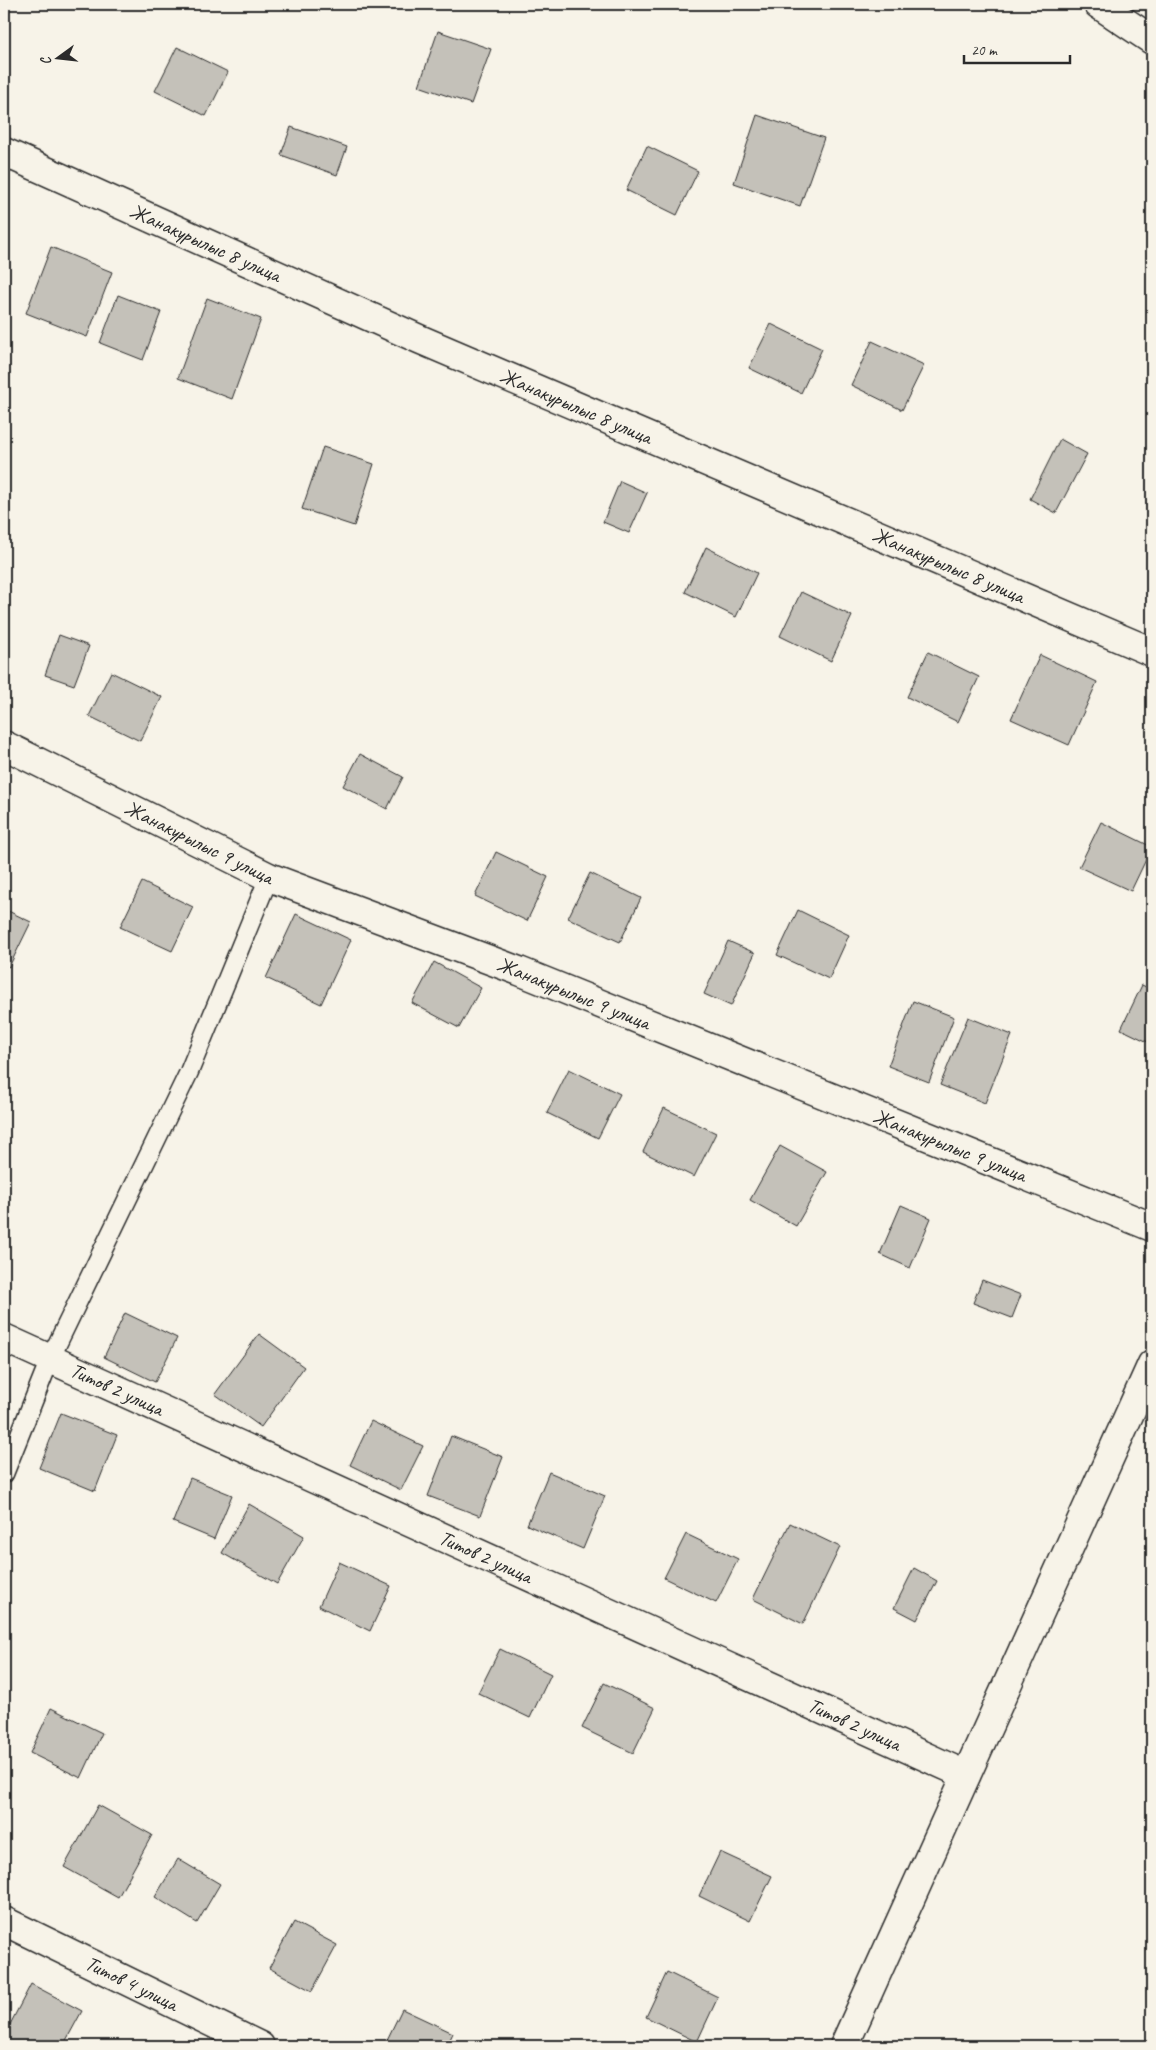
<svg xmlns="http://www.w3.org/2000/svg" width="1156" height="2050" font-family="Caveat,sans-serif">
<rect width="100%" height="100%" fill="#f7f3e8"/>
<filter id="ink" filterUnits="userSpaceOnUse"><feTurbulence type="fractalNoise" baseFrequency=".02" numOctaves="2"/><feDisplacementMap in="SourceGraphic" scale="10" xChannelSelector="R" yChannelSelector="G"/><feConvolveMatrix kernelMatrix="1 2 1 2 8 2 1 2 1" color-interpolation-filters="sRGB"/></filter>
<g filter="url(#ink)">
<g fill="#c4c1b9" stroke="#2b2b2b">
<path d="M438,31L491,49L471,104L419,86Z"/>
<path d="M177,47L228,72L206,116L155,91Z"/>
<path d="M757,115L824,138L800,206L734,183Z"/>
<path d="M291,127L347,147L337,175L281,155Z"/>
<path d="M647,146L698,171L677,215L626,190Z"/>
<path d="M51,247L112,272L87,337L26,313Z"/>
<path d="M118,295L161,312L143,360L100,343Z"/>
<path d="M207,298L261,319L232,399L178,378Z"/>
<path d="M771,324L822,349L801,393L749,368Z"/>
<path d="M872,341L924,365L902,410L851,385Z"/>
<path d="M1060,439L1087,454L1056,513L1030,499Z"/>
<path d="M323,447L374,464L354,526L302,509Z"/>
<path d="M620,481L647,493L629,533L603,522Z"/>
<path d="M706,547L757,573L736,617L685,592Z"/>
<path d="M801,592L852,616L831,661L780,636Z"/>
<path d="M59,635L89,646L74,685L45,675Z"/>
<path d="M928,652L979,677L958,722L907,697Z"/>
<path d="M1040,655L1097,682L1069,745L1011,719Z"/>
<path d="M111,672L162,697L140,741L89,716Z"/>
<path d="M360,754L403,777L387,809L343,786Z"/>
<path d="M1101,822L1152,847L1131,891L1079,867Z"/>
<path d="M496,852L548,877L527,921L475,896Z"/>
<path d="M590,873L641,898L620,942L568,918Z"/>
<path d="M142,882L193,907L172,951L120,927Z"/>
<path d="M4,909L31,922L9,967L4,964Z"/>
<path d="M798,910L849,935L829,979L777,955Z"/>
<path d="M296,914L351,940L321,1004L266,978Z"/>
<path d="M728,941L755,953L731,1006L704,994Z"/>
<path d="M434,962L481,988L459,1028L412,1003Z"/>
<path d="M1142,985L1152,990V1044L1121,1029Z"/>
<path d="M913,1001L954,1017L929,1082L888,1066Z"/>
<path d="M968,1017L1012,1035L985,1103L940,1085Z"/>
<path d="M569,1069L620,1094L598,1138L547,1113Z"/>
<path d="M664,1108L716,1133L694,1177L643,1152Z"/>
<path d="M780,1146L827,1172L796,1226L750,1200Z"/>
<path d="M901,1205L931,1218L910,1268L880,1254Z"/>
<path d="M4,1207L11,1211L4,1222Z"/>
<path d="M982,1280L1021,1295L1012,1318L973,1303Z"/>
<path d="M125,1313L177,1338L155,1382L104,1357Z"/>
<path d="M259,1334L304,1367L261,1427L215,1394Z"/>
<path d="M61,1413L117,1435L95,1491L39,1468Z"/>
<path d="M371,1421L423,1446L401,1490L350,1465Z"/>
<path d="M451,1436L503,1457L480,1516L428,1496Z"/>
<path d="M549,1472L605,1496L583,1549L527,1525Z"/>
<path d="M190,1478L232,1495L214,1539L173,1522Z"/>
<path d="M249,1504L304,1536L277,1584L222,1553Z"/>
<path d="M790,1523L840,1547L803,1624L753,1599Z"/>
<path d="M686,1534L738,1559L716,1603L664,1578Z"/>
<path d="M339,1562L391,1586L370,1631L319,1606Z"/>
<path d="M914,1568L937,1581L917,1620L894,1608Z"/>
<path d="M500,1649L551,1674L530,1718L478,1693Z"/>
<path d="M604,1683L655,1708L633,1753L582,1728Z"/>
<path d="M51,1708L102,1733L81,1778L30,1753Z"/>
<path d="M98,1805L152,1835L118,1897L64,1867Z"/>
<path d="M720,1852L772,1876L750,1921L699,1896Z"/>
<path d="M178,1859L220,1884L197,1923L155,1897Z"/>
<path d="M294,1922L337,1945L312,1991L269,1968Z"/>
<path d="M667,1972L718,1997L697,2042L646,2017Z"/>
<path d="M31,1984L82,2011L63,2046H16L4,2040V2036Z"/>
<path d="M402,2009L453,2033L447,2046H384Z"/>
</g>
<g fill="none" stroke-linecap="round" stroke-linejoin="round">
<g stroke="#2b2b2b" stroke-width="21">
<path id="lane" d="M4,1474L50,1359L189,1072L269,877"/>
</g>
<g stroke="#2b2b2b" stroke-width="31">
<g id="street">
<path d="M1098,4L1152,40"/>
<path id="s1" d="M4,152L419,339L1152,652"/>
<path id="s2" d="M4,745L269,877L519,971L1152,1227"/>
<path id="s3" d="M4,1338L966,1775"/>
<path id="s4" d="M4,1921L260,2046"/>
<path d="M844,2046L1152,1364"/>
</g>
</g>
<use href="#lane" stroke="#f7f3e8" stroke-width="18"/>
<use href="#street" stroke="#f7f3e8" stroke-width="28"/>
</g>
</g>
<g text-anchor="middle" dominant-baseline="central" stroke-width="4.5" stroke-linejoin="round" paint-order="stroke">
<g font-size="21" fill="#2b2b2b" stroke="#f7f3e8">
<text stroke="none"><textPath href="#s1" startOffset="221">Жанакурылыс 8 улица</textPath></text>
<text stroke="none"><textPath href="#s1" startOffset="626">Жанакурылыс 8 улица</textPath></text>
<text stroke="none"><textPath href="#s1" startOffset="1031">Жанакурылыс 8 улица</textPath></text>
<text stroke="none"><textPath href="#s2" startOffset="218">Жанакурылыс 9 улица</textPath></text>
<text stroke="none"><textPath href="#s2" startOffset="622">Жанакурылыс 9 улица</textPath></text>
<text stroke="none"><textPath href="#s2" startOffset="1028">Жанакурылыс 9 улица</textPath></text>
<text stroke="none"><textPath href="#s3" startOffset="124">Титов 2 улица</textPath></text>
<text stroke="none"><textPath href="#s3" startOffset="529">Титов 2 улица</textPath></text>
<text stroke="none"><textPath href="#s3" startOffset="934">Титов 2 улица</textPath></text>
<text stroke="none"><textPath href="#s4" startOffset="142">Титов 4 улица</textPath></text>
</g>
</g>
<rect width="1156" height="2050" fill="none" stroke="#f7f3e8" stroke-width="20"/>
<rect x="10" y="10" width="1136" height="2030" fill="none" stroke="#2b2b2b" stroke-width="2" filter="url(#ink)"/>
<g transform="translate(58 58) rotate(255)" stroke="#f7f3e8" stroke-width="4" paint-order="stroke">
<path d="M0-4L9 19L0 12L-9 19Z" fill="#2b2b2b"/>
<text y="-8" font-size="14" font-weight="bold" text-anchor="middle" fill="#2b2b2b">С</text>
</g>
<path d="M964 55v8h106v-8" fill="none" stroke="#2b2b2b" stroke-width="2.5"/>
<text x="971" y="55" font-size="15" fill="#2b2b2b" stroke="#f7f3e8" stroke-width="4" paint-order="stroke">20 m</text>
</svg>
